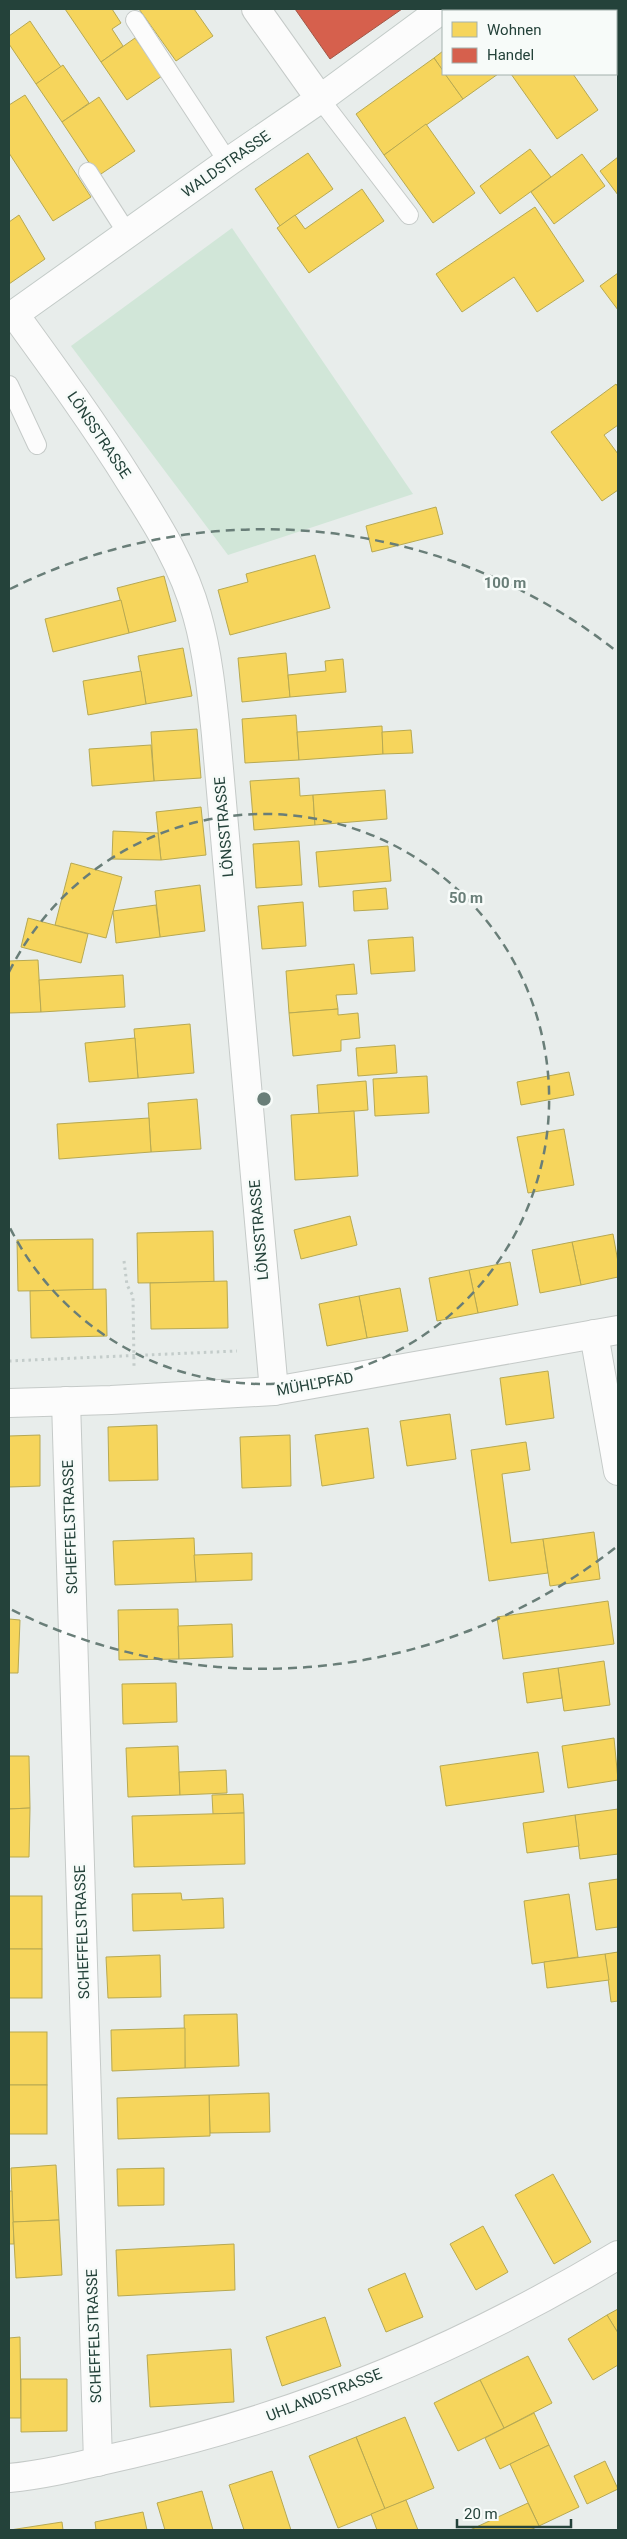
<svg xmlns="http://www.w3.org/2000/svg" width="627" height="2539" font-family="Roboto,sans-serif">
<rect width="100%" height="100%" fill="#e8edeb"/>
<path fill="#d1e6d8" d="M232,228L413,494L228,555L71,346Z"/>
<g fill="#f6d55c" stroke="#b7a952">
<path d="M65,9H112L121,23L112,29L123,46L101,62Z"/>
<path d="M139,9H194L213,36L176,61Z"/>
<path d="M503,9H527L529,11H499Z"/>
<path d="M30,21L61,67L36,84L9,44V36Z"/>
<path d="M135,38L162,76L127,100L101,62Z"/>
<path d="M443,51V71L434,58Z"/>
<path d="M434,58L463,99L384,155L356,114Z"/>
<path d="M63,65L89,103L62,122L36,84Z"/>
<path d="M445,74H498L463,99Z"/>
<path d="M511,74H573L598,110L557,139Z"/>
<path d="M25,95L91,197L53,221L9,153V105Z"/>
<path d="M99,97L135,151L98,176L62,122Z"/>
<path d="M426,124L475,193L433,223L384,155Z"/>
<path d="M530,149L551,177L500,214L480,186Z"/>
<path d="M308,153L333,189L280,226L255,189Z"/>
<path d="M582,154L605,186L554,224L531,192Z"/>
<path d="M618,157V195L600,171Z"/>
<path d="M362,189L384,221L309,273L277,228L295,215L305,229Z"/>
<path d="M535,207L584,281L537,312L514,277L462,312L436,274Z"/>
<path d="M19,215L45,259L9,284V222Z"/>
<path d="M618,273V310L600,286Z"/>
<path d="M616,384L618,387V425L604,435L618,454V490L602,501L551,432Z"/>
<path d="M436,507L443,534L372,552L366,526Z"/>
<path d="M315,555L330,608L230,635L218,590L248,582L246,574Z"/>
<path d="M164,576L176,621L129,633L117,588Z"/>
<path d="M121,600L129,633L53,652L45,619Z"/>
<path d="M183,648L192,696L146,704L138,656Z"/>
<path d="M286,653L290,697L242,702L238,658Z"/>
<path d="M343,659L346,692L290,697L288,675L326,671L325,661Z"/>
<path d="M141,671L146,704L88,715L83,681Z"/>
<path d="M296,715L299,760L245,763L242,719Z"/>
<path d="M382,726L383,754L299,760L297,732Z"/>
<path d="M197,729L201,778L154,781L151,732Z"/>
<path d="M411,730L413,753L383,754L382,732Z"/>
<path d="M151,745L154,781L92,786L89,749Z"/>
<path d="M299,778L300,796L313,795L315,825L254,830L250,781Z"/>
<path d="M385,790L387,819L315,825L313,795Z"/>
<path d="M201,807L206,855L161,860L156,812Z"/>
<path d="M113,831L158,833L161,860L112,859Z"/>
<path d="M299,841L302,885L256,888L253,844Z"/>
<path d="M388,846L391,881L319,887L316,852Z"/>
<path d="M71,863L122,877L106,938L55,925Z"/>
<path d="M200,885L205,931L160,937L155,891Z"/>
<path d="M386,888L388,909L354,911L353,891Z"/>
<path d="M303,902L306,946L262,949L258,906Z"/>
<path d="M156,905L160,937L116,943L113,911Z"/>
<path d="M28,918L88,934L81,963L21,947Z"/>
<path d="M413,937L415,971L371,974L368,940Z"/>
<path d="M38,960L41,1012L9,1013V961Z"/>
<path d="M354,964L357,994L336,995L338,1009L289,1013L286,971Z"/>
<path d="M123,975L125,1007L41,1012L39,980Z"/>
<path d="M338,1009V1015L358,1013L360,1038L341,1040V1051L293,1056L289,1013Z"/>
<path d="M190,1024L194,1073L138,1078L134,1029Z"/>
<path d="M135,1038L138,1078L89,1082L85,1043Z"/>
<path d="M395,1045L397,1073L358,1076L356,1048Z"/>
<path d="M569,1072L574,1095L521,1105L517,1082Z"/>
<path d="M427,1076L429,1113L375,1116L373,1079Z"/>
<path d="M366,1081L368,1110L319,1114L317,1085Z"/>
<path d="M197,1099L201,1149L151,1152L148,1103Z"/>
<path d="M354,1111L358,1176L295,1180L291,1115Z"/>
<path d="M149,1118L151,1152L59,1159L57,1124Z"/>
<path d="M564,1129L574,1185L528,1193L517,1137Z"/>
<path d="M350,1216L357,1245L301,1259L294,1230Z"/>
<path d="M213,1231L214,1282L138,1283L137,1233Z"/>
<path d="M613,1234L618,1262V1277L581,1285L572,1242Z"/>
<path d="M93,1239V1290L18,1291L17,1240Z"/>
<path d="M572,1242L581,1285L540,1293L532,1250Z"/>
<path d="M510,1262L518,1305L478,1313L469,1270Z"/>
<path d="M469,1270L478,1313L437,1321L429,1278Z"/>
<path d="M227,1281L228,1328L151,1329L150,1283Z"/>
<path d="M400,1288L408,1331L367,1338L359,1296Z"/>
<path d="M106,1289L107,1336L31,1338L30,1291Z"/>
<path d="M359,1296L367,1338L327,1346L319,1304Z"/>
<path d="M548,1371L554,1418L506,1425L500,1378Z"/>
<path d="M450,1414L456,1459L407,1466L400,1421Z"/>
<path d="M157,1425L158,1480L109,1481L108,1427Z"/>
<path d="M368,1428L374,1478L322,1486L315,1435Z"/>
<path d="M40,1435V1486L9,1487V1436Z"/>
<path d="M290,1435L291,1486L242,1488L240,1437Z"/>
<path d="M526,1442L530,1470L502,1474L511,1543L543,1539L548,1573L489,1581L471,1450Z"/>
<path d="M594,1532L600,1579L550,1586L543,1539Z"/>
<path d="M194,1538L196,1582L115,1585L113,1541Z"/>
<path d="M252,1553V1580L196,1582L194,1555Z"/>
<path d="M608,1601L614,1644L503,1659L497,1617Z"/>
<path d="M178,1609L179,1659L119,1660L118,1610Z"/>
<path d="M9,1619L20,1620L18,1673H9Z"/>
<path d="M232,1624L233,1657L179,1659L178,1626Z"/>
<path d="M604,1661L610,1705L564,1711L558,1668Z"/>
<path d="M558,1668L562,1698L527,1703L523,1673Z"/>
<path d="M176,1683L177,1722L123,1724L122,1684Z"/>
<path d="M614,1738L618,1780L568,1788L562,1746Z"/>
<path d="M178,1746L180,1795L128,1797L126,1748Z"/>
<path d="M538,1752L544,1792L446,1806L440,1766Z"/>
<path d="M9,1756H29L30,1808L9,1809Z"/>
<path d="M226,1770L227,1793L180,1795L179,1772Z"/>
<path d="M243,1794L244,1813L213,1814L212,1795Z"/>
<path d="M30,1808L29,1857H9V1809Z"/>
<path d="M618,1809V1854L580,1859L575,1815Z"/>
<path d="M244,1813L245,1864L134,1867L132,1816Z"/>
<path d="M575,1815L579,1846L527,1853L523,1823Z"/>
<path d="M618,1879V1927L596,1930L589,1883Z"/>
<path d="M181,1893L182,1900L223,1898L224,1928L133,1931L132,1894Z"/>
<path d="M569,1894L578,1957L532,1964L524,1901Z"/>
<rect x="9" y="1896" width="33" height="53"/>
<rect x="9" y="1949" width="33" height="49"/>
<path d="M618,1952V2001L611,2002L605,1954Z"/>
<path d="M605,1954L609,1980L547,1988L544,1962Z"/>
<path d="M160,1955L161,1997L108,1998L106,1957Z"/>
<path d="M237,2014L239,2066L185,2068L184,2015Z"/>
<path d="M185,2028V2068L112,2071L111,2030Z"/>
<rect x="9" y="2032" width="38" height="53"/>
<rect x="9" y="2085" width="38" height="49"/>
<path d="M269,2093L270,2132L210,2133L209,2095Z"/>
<path d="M209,2095L210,2136L118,2139L117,2098Z"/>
<path d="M56,2165L59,2220L13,2222L11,2168Z"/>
<path d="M164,2168V2205L118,2206L117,2169Z"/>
<path d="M553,2174L591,2242L554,2264L515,2195Z"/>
<path d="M9,2191H12L14,2244H9Z"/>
<path d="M59,2220L62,2275L16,2278L13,2222Z"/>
<path d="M483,2226L508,2272L476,2290L450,2244Z"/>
<path d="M234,2244L235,2290L118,2296L116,2250Z"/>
<path d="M405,2273L423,2317L386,2332L368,2289Z"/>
<path d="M618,2309V2333L607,2315Z"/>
<path d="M607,2315L618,2333V2365L593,2380L568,2339Z"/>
<path d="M325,2317L341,2366L282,2386L266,2337Z"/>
<path d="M20,2337L21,2418H9V2338Z"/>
<path d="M231,2349L234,2402L150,2407L147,2355Z"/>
<path d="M528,2356L552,2403L504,2428L480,2380Z"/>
<path d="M21,2379H67V2431L21,2432Z"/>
<path d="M480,2380L504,2428L458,2451L434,2403Z"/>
<path d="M534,2413L549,2445L500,2469L485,2438Z"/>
<path d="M405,2417L434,2488L385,2509L356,2437Z"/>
<path d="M356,2437L385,2509L338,2528L309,2456Z"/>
<path d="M549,2445L579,2507L539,2526L510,2464Z"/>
<path d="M605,2461L618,2489L587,2504L574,2476Z"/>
<path d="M272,2471L291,2530H244L229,2485Z"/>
<path d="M202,2491L213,2530H165L157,2503Z"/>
<path d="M406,2500L418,2530H377L371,2514Z"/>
<path d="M528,2503L539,2526L530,2530H470Z"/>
<path d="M143,2512L147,2530H96L95,2522Z"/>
<path d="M62,2522L63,2530H10Z"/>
</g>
<path fill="#d6604d" stroke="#a15747" d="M295,9H402L330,59Z"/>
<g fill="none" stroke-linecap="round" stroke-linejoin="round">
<g stroke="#c5cac8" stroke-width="20">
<g id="service">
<path d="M135,20L228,162"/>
<path d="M320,99L409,215"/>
<path d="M88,172L127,233"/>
<path d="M9,385L37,445"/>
</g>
</g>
<g stroke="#c5cac8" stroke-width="30">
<g id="minor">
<path d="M256,9L320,99"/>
<path d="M15,315C55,370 95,425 131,483C158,525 184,567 197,615C208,654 212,695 216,735L274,1391"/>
<path d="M594,1334L618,1471"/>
<path d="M66,1401L98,2462"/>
<path d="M9,1403L111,1400L274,1391L618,1330"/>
<path d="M9,2478C50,2474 91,2463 131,2454C303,2415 467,2346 618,2255"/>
</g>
</g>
<g stroke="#c3cbc8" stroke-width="30">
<path id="secondary" d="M9,318L228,162L320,99L442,9"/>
</g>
<g stroke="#c3ccca" stroke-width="3" stroke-dasharray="2.5 4" stroke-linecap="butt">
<path d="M585,9L587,11"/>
<path d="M616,51L618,54"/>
<path d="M124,1261L127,1285L133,1296L134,1366"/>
<path d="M9,1361L237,1351"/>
</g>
<use href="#service" stroke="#fcfcfc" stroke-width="18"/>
<use href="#minor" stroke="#fcfcfc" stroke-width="28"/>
<use href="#secondary" stroke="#fcfcfc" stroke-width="28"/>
</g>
<g fill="none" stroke="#697e78" stroke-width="2.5" stroke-dasharray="9 6">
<path d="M9 972A285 285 0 1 1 9 1226"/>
<path d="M615 1548A570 570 0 0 1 10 1609M10 589A570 570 0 0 1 615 650"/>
</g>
<g text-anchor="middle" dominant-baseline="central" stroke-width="5" stroke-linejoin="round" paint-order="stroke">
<g font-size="15" fill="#24423a" stroke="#f7fbf9">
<text transform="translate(226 164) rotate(-35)">WALDSTRASSE</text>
<text transform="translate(99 435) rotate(56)">LÖNSSTRASSE</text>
<text transform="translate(224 827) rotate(-95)">LÖNSSTRASSE</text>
<text transform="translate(259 1230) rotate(-95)">LÖNSSTRASSE</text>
<text transform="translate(315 1384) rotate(-10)">MÜHLPFAD</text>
<text transform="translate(70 1527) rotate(-92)">SCHEFFELSTRASSE</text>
<text transform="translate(82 1932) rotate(-92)">SCHEFFELSTRASSE</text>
<text transform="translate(94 2336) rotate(-92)">SCHEFFELSTRASSE</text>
<text transform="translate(324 2395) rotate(-21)">UHLANDSTRASSE</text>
</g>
</g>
<circle cx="264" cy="1099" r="8" fill="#697e78" stroke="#f7fbf9" stroke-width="2.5"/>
<g font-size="15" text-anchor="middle" font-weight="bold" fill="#697e78" stroke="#f7fbf9" stroke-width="5" stroke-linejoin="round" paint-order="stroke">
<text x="505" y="588">100 m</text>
<text x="466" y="903">50 m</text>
</g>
<rect width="627" height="2539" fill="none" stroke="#24423a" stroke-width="20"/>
<rect x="442" y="10" width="175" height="65" fill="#f7fbf9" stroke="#a3b1ad"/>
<rect x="452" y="22" width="25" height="15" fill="#f6d55c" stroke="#a3b1ad"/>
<text x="487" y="35" font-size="15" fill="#24423a">Wohnen</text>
<rect x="452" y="48" width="25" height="15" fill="#d6604d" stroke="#a3b1ad"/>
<text x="487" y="60" font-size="15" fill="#24423a">Handel</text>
<path d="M457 2519v8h114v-8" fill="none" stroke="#24423a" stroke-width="2.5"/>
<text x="464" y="2519" font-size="15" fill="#24423a" stroke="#f7fbf9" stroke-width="4" paint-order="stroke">20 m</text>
</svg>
